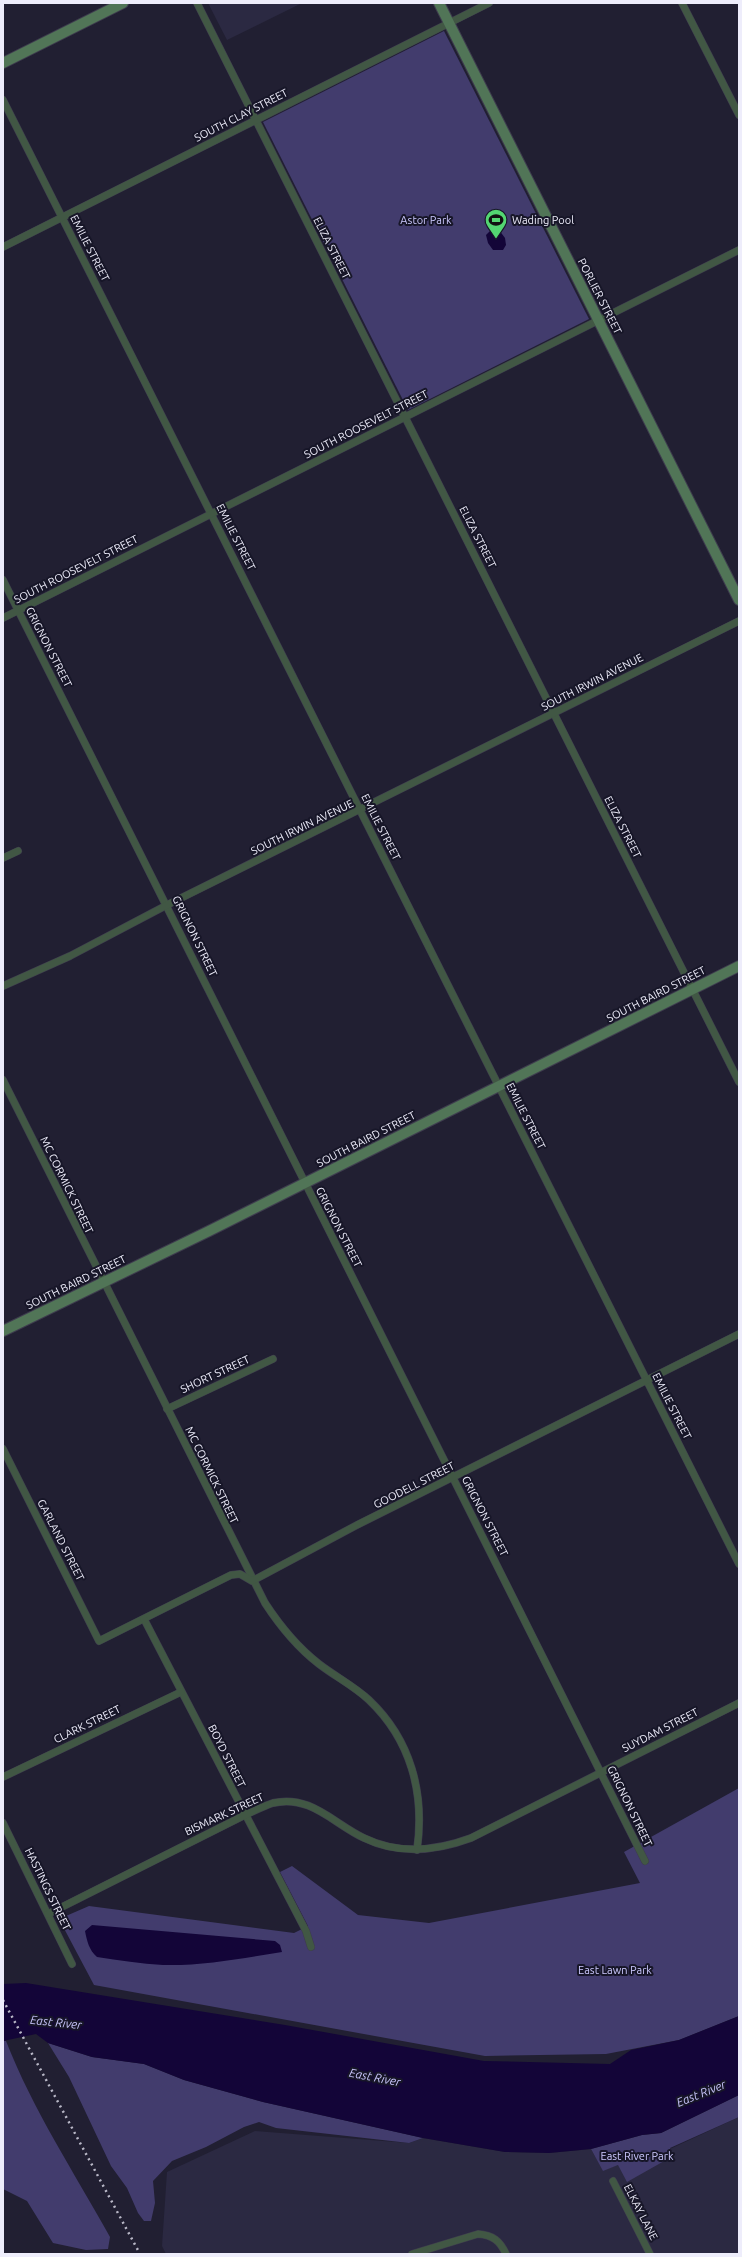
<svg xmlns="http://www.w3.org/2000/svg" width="742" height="2257" font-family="Ubuntu,sans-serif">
<rect width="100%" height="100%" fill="#211f32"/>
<g fill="#2b2942">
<path d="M208,3H302L227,40Z"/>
<path d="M739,2117V2254H166L162,2246L167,2172L255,2131L409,2143L423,2138L505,2152L549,2153L591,2149L603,2170L618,2165L673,2155L670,2149Z"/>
</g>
<g fill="#423c6d">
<path d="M444,31L589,319L408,410L263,122Z"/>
<path d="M739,1788V2016L679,2040L606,2054L485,2056L94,1985L59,1919L89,1906L294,1933L308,1926L280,1872L292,1866L358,1915L429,1923L640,1883L624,1852Z"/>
<path d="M3,2041H6C33,2110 74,2172 110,2237L108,2249L86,2250L53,2243L27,2201L3,2189Z"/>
<path d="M48,2043L92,2057L144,2064L184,2080L263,2102L423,2138L409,2143L276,2128L259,2122L244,2127L206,2147L172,2161L153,2181L155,2203L151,2221H144L138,2213L127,2188L111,2166L69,2077Z"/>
<path d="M739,2095V2117L670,2148L673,2156L627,2182L618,2165L603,2171L591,2149L642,2135L661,2133Z"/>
</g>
<g fill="#130538">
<path d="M492,229L499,230L505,238L506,245L503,250H493L488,243L486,235Z"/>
<path d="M92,1925L275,1941L280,1945L282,1952C243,1958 203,1966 163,1965C141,1964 119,1960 97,1957C89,1950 87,1941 85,1931Z"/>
<path d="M26,1983L285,2025L484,2061L610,2064L631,2050L679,2040L739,2016V2095L661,2133L642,2135L591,2149L549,2153L505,2152L423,2138L263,2102L184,2080L144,2064L92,2057L48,2043L36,2034L3,2041V1984Z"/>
</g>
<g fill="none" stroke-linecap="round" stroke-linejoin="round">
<g stroke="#3e3c4e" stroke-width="8">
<g id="street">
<path d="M197,3L739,1082"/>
<path d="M682,3L739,115"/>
<path d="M3,100L739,1564"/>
<path d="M3,247L489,3"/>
<path d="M3,580L645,1861"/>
<path d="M3,618L739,250"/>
<path d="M3,858L18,851"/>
<path d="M3,986L70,956L167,905L739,621"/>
<path d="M3,1080L265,1603C280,1626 297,1647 319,1664C336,1677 354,1686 369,1700C411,1740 425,1793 417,1850"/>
<path d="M167,1409L273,1359"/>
<path d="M3,1449L99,1641L231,1575L240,1574L252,1581L357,1525L739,1334"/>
<path d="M144,1619L306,1931L311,1947"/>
<path d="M3,1777L181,1692"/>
<path d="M3,1823L72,1964"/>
<path d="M48,1914L245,1815C254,1811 264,1806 273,1803C310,1794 334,1824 364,1838C399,1855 436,1851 471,1838L739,1703"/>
<path d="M613,2181L650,2254"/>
<path d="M412,2254L478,2234C493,2235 500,2241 506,2254"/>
</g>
</g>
<g stroke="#3e3c4e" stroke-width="12">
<g id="secondary">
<path d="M439,3L739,600"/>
<path d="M3,63L123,3"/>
<path d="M3,1331L209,1231L739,966"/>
</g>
</g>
<use href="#street" stroke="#415744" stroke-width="7"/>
<use href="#secondary" stroke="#517557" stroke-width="10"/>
<path stroke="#b9b8c7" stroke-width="2.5" stroke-dasharray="2 4" stroke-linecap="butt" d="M3,2000L140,2254"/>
</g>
<defs>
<g id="stadium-pin" transform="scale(1.15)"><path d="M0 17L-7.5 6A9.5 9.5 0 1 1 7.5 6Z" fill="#53d672" stroke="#171628"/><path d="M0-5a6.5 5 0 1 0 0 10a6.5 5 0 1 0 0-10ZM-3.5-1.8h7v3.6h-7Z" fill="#111"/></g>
</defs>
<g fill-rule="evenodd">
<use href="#stadium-pin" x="496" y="220"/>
</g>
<g text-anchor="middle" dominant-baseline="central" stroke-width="4" stroke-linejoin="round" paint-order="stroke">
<g font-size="11" fill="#eeedfb" stroke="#171628">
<text transform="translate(241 115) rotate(-27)">SOUTH CLAY STREET</text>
<text transform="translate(90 248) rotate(63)">EMILIE STREET</text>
<text transform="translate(332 248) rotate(63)">ELIZA STREET</text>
<text transform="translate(600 296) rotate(63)">PORLIER STREET</text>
<text transform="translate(366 424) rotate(-27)">SOUTH ROOSEVELT STREET</text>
<text transform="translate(236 537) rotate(63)">EMILIE STREET</text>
<text transform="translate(478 537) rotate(63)">ELIZA STREET</text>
<text transform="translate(76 569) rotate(-27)">SOUTH ROOSEVELT STREET</text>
<text transform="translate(49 647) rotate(63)">GRIGNON STREET</text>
<text transform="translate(592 682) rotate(-27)">SOUTH IRWIN AVENUE</text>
<text transform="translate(302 827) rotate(-26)">SOUTH IRWIN AVENUE</text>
<text transform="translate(381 827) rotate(63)">EMILIE STREET</text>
<text transform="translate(623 827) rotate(63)">ELIZA STREET</text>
<text transform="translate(195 936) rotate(64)">GRIGNON STREET</text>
<text transform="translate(656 994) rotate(-27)">SOUTH BAIRD STREET</text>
<text transform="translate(526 1116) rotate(63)">EMILIE STREET</text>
<text transform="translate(366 1139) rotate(-27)">SOUTH BAIRD STREET</text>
<text transform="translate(67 1185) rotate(64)">MC CORMICK STREET</text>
<text transform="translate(339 1227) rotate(63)">GRIGNON STREET</text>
<text transform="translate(76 1282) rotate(-26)">SOUTH BAIRD STREET</text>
<text transform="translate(215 1374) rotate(-25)">SHORT STREET</text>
<text transform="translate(672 1406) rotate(63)">EMILIE STREET</text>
<text transform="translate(212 1475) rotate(64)">MC CORMICK STREET</text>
<text transform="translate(414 1485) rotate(-27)">GOODELL STREET</text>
<text transform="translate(485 1516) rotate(63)">GRIGNON STREET</text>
<text transform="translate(61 1540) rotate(63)">GARLAND STREET</text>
<text transform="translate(87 1724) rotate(-26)">CLARK STREET</text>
<text transform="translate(660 1730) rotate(-27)">SUYDAM STREET</text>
<text transform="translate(227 1756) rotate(63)">BOYD STREET</text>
<text transform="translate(630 1806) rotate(64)">GRIGNON STREET</text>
<text transform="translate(224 1814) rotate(-25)">BISMARK STREET</text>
<text transform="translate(48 1889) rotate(64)">HASTINGS STREET</text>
<text transform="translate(641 2212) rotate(63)">ELKAY LANE</text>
</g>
<g font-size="11" fill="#cdcaff" stroke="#171628">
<text x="426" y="220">Astor Park</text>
<text x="615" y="1970">East Lawn Park</text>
<text x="637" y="2156">East River Park</text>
</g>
<g font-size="11" fill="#eeedfb" stroke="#171628" text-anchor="start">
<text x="512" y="220">Wading Pool</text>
</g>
<g font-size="12" font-style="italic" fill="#c7c4f9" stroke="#171628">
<text transform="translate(56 2022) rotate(6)">East River</text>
<text transform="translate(375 2077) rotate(11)">East River</text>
<text transform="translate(701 2093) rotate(-22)">East River</text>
</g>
</g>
<rect width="742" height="2257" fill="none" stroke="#eeedfb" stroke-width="8"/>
</svg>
